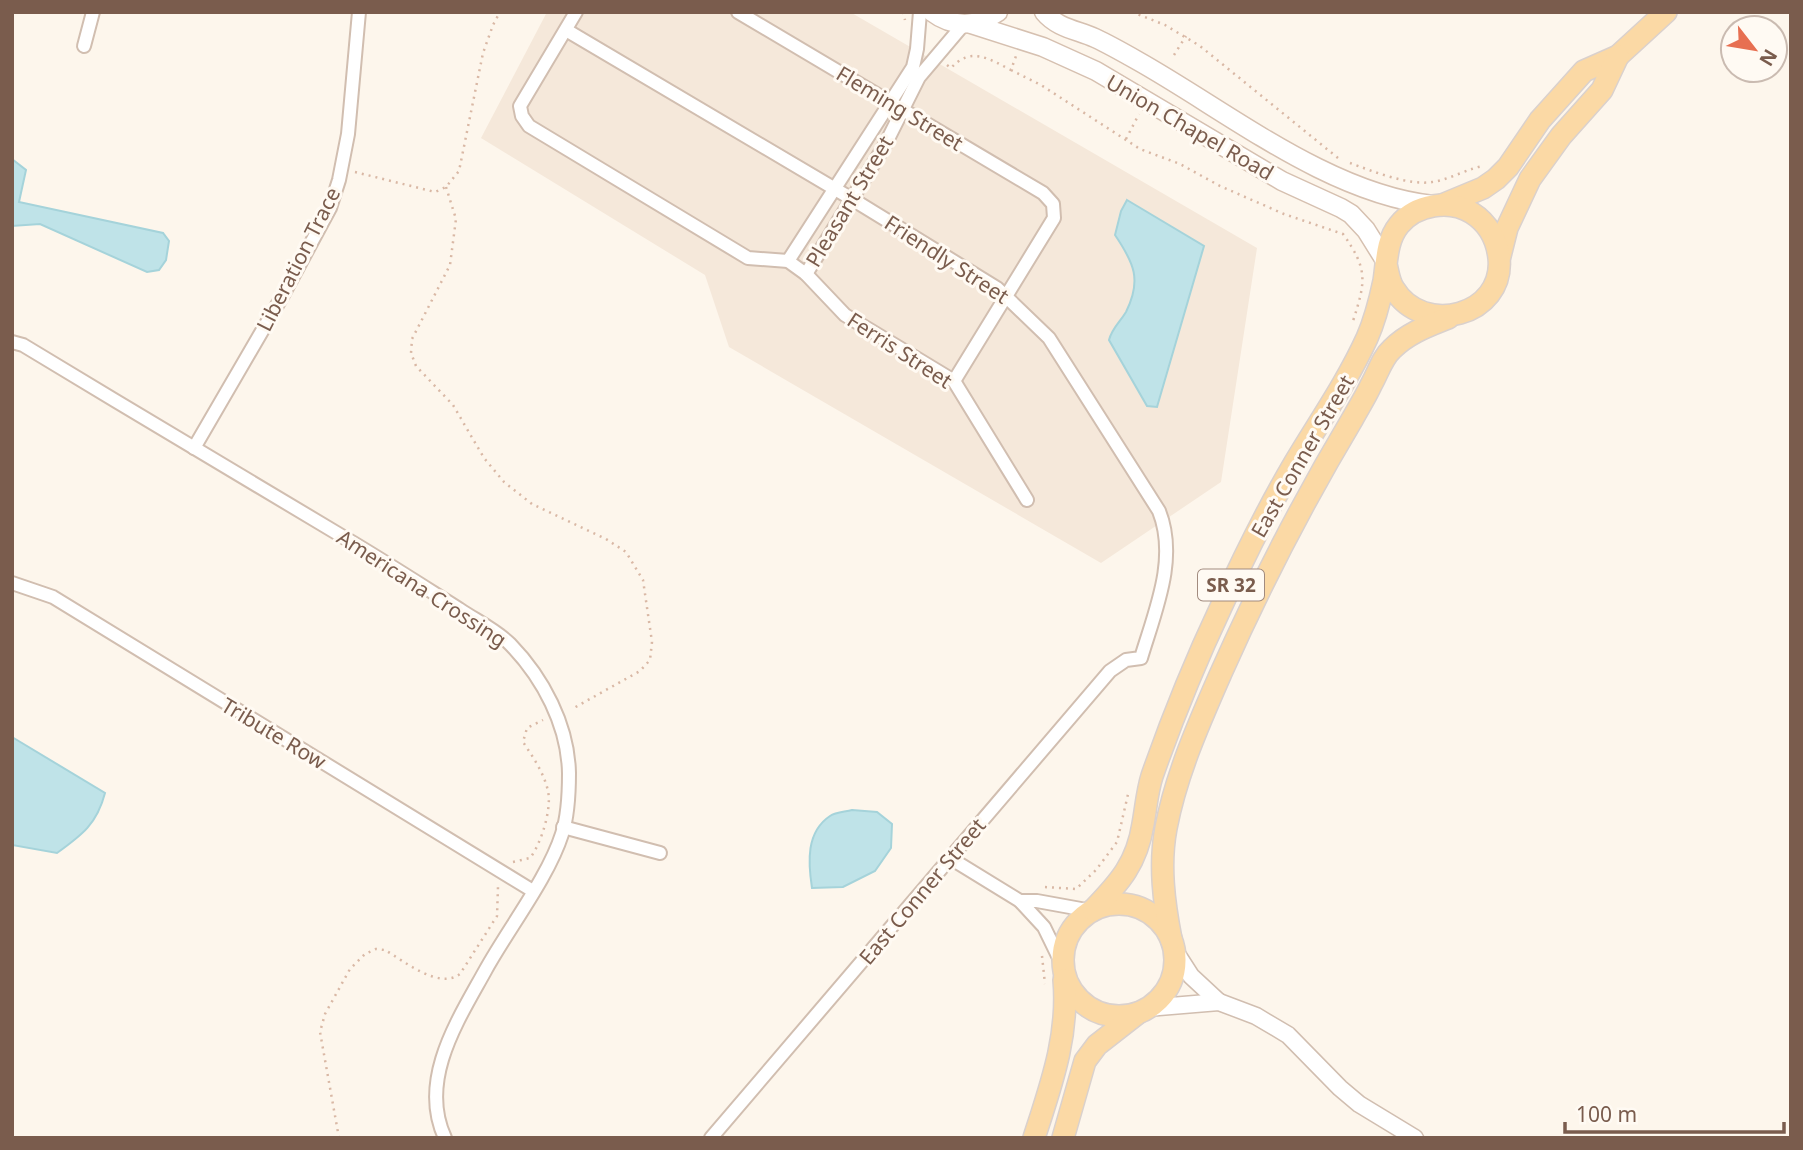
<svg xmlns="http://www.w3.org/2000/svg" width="1803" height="1150" font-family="'Noto Sans',sans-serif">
<rect width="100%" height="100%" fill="#fdf6ec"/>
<path fill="#f5e8da" d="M547,12H850L1257,248L1221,482L1101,563L729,347L705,275L481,138Z"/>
<g fill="#bfe3e8" stroke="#a5d3da" stroke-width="2">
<path d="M12,159L26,170L19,202L163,233L169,241L166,260L159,270L147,272L40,224L12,226Z"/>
<path d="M1127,200L1204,246L1157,407L1147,406L1109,340C1112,328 1120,322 1126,312C1142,280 1134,263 1115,235L1121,211Z"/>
<path d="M12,737L105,793C97,824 82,835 57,853L12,845Z"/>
<path d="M852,810L877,812L892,824L891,848L875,871L843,887L812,888C808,862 806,832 830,816C836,812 845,812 852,810Z"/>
</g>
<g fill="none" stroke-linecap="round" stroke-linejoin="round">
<g stroke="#d1beb0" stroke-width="16">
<g id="minor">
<path d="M576,12L520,106L522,116L529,126L748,258L788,261L806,274L845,315L954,381L1027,500"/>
<path d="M738,12L1043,193L1053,204L1054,218L954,381"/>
<path d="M566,30L852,199L997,288L1049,338L1159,511C1178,559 1155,611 1141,658L1126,660L1110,671L711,1138"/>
<path d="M84,46L93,12"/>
<path d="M788,261L913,67L917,49L920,12"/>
<path d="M806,274L885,145L919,77L963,25"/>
<path d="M12,342L23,345C130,410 238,474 345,538C384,561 421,585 459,609C475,620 496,630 510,644C543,678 568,725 569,773C569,793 568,816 562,834C548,878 508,929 485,971C458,1020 418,1080 445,1138"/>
<path d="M194,448L283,295L330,208L339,180L348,134L359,12"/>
<path d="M12,583L53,597L533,891"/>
<path d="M563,827L660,853"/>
<path d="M950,858L1020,901L1044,927L1063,966"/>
<path d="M1020,901H1037L1092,911"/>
</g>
</g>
<g stroke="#d1beb0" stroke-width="19">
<g id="tertiary">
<path d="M1173,948L1191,976L1219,1002"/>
<path d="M1147,1008L1219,1002L1256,1016L1288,1035L1340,1088L1359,1104L1415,1138"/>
</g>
</g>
<g stroke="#d6c0b0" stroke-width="21">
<g id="secondary">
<path d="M932,12C953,28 977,27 998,12"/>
<path d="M1044,12C1057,28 1077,30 1095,38C1110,45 1124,53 1138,61C1227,111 1329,194 1433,205"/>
<path d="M971,24L1043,47L1096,71L1282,181L1341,208L1351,214L1366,230L1386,262"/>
</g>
</g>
<g stroke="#dad1cd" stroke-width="24">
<g id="primary">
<path d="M1442,205L1483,188L1496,179L1508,167L1540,120L1584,71L1618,56L1666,12"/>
<path d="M1500,256L1507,228L1530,179L1561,136L1602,90L1618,56"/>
<circle cx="1119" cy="960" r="56"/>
<path d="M1093,910C1120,882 1137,863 1143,824C1146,808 1147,792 1152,776C1172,719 1195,662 1221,607C1243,559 1267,510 1294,464C1319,422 1347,382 1367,338C1375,320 1380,300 1384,281C1387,262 1386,241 1399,225C1416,204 1450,199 1472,213C1488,223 1497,240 1499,258C1505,316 1423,337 1394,289C1389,282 1388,272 1386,264"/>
<path d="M1171,939C1164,903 1159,865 1166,828C1176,775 1199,723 1221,673C1260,585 1304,500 1353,418C1359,407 1366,396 1371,385C1378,373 1382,358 1392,349C1408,333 1428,326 1448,318"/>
<path d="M1034,1138C1051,1085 1069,1036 1064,980"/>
<path d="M1063,1138L1085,1061L1097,1045L1138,1013"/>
</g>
</g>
<g stroke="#d9b8a5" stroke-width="2.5" stroke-dasharray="2 5" stroke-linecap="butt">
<path d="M903,12L905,20"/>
<path d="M1132,12L1165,25L1200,46L1338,158"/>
<path d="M1174,55L1186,36"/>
<path d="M947,65L951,68C971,46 989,59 1011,70L1016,56"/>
<path d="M1011,70L1041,85L1140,149L1180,164L1220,186L1284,214L1343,234C1368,269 1366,281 1353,321"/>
<path d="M1126,139L1139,114"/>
<path d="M1350,163C1372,171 1409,186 1432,182C1449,180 1471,167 1484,166"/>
<path d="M355,172L435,192L446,187L459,171L483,53L493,25L500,12"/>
<path d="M446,187L456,219L450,265L412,339L411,353L416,366L453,405L484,458L504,482L532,504L606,539L626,552L643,580L652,642L650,660L640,671L572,709"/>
<path d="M513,862L530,858C541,844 552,809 548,791C544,773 533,757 523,742L527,728L543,720"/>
<path d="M1045,887L1076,889L1096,870L1117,842L1129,790"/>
<path d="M1042,956L1045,984"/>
<path d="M339,1138L320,1032L325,1014L350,969L365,954L376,949L385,950C404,961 439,990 460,974L497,916L498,887"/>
</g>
<use href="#minor" stroke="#fff" stroke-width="12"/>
<use href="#tertiary" stroke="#fff" stroke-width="16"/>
<use href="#secondary" stroke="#fff" stroke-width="18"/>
<use href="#primary" stroke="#fbd9a5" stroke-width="21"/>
</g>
<g text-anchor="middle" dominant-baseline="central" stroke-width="6" stroke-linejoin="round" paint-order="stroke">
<rect fill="#fffaf3" stroke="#a28b7f" stroke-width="2" x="1198" y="569.5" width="66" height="31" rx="5"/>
<g font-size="19" font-weight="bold" fill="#7a5c4d">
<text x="1231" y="585">SR 32</text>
</g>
<g font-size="21" fill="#7a5c4d" stroke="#fffaf3">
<text transform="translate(900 108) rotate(31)">Fleming Street</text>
<text transform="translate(1190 127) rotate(30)">Union Chapel Road</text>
<text transform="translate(849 201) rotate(-59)">Pleasant Street</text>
<text transform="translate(298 259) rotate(-63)">Liberation Trace</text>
<text transform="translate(947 259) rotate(33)">Friendly Street</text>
<text transform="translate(900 350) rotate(33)">Ferris Street</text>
<text transform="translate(1302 456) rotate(-60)">East Conner Street</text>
<text transform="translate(422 588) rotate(33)">Americana Crossing</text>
<text transform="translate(274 733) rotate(31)">Tribute Row</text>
<text transform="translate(922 891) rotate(-50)">East Conner Street</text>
</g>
</g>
<rect width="1803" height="1150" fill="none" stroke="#7a5c4d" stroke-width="28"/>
<g transform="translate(1754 49) rotate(121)"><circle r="33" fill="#fffaf3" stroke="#cabbb1" stroke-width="2"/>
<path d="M0-5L12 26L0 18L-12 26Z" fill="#e76f51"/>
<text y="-10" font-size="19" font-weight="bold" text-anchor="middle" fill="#7a5c4d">N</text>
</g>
<path d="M1565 1122v10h219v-10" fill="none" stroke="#7a5c4d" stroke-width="3.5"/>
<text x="1576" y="1122" font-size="21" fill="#7a5c4d" stroke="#fffaf3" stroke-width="5" paint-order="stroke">100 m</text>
</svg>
